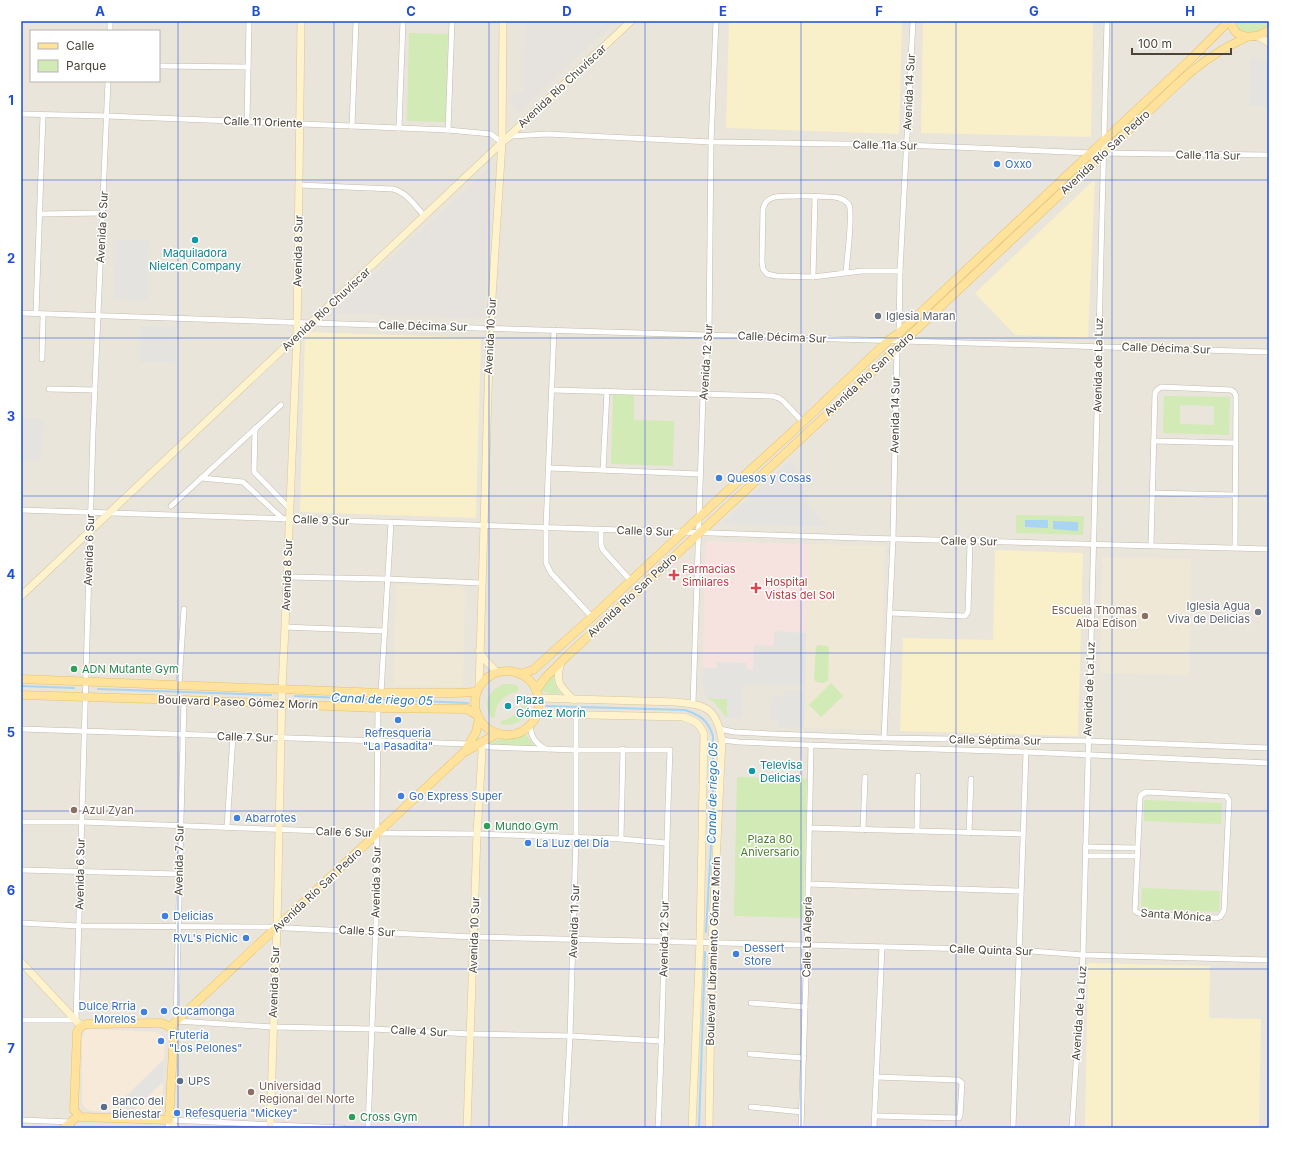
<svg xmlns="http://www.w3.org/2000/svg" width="1290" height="1149" font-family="Inter,sans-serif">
<rect width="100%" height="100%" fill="#f6f3ec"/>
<path fill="#eae5da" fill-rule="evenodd" d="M21,21H1269V1128H21ZM31,31H159V81H31Z"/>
<path fill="#f7ead8" d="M92,1029L156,1032L163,1036L165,1041L162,1103L160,1108L157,1111L152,1113L91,1111L84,1107L82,1102V1038L86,1030Z"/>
<g fill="#e6e2dd">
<path d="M526,21H615L519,112L511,104V93H523Z"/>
<path d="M489,168L484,319L333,313Z"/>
</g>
<g fill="#efe8d6">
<path d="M809,544L885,546L880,730L804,728Z"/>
<path d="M1102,557L1191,559L1189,675L1100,673Z"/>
<path d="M396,585L465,587L463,687L394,685Z"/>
</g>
<path fill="#f6e3e0" d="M706,541L809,544L805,685L702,682Z"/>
<g fill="#d2eab5" fill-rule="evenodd">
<path d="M1236,21H1269V25C1260,30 1250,36 1240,30L1236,24Z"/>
<path d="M409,33L448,34L446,122L407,121Z"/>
<path d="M613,394L634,395V420L674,421L673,466L611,464Z"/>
<path d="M1164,396L1230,397L1229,435L1163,433ZM1180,405L1214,406V425L1180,424Z"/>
<path d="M1016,515L1084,516L1083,535L1016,533Z"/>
<path d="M818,645L827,646L829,649L828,680L824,683L816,682L814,679L816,647Z"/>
<path d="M554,675C554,683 556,688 561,693L551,694L542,691L545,683Z"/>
<path d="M831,683L843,696L821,717L809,705Z"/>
<path d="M504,684H511L518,686L519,691C506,693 495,702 495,717L492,718C481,705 489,689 504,684Z"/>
<path d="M527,696C532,716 520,728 500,724L501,721C513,718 523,711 524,697Z"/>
<path d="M706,698L727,699V718L714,702Z"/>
<path d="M525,733L534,746L488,745C499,737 513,739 525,733Z"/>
<path d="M737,777L807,779L803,918L734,916Z"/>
<path d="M1144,800L1222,803L1221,824L1144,821Z"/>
<path d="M1142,888L1220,891L1219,912L1141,909Z"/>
</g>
<g fill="#f9efc9">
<path d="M729,21H902L899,134L726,128Z"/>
<path d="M923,21H1093L1091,137L921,133Z"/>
<path d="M1095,179L1088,338L1015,335L975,293Z"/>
<path d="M305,332L481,338L476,518L300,512Z"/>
<path d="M995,550L1083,553L1078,736L900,731L903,638L993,640Z"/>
<path d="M1088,963L1210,966L1209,1018L1261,1019L1259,1128H1085Z"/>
</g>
<g fill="#e5e3e0">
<path d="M1251,57L1269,61V107L1249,106Z"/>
<path d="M116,239L149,240L147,300L114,299Z"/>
<path d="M141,326L176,327L175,363L140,362Z"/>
<path d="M21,418L44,419L41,461L21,460Z"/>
<path d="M791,459L800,475L805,501L828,527L722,523Z"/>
<path d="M774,631L806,633L805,685L743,684L741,718H727V699L706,698L702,682L703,668H717V662L747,663V669L753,670L754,645L774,646Z"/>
<path d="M785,690L805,691L804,728L777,727L778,720L770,719L771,699H773V696L784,697Z"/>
<path d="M164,1059L163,1082L131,1112L119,1103Z"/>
</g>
<g fill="#a9d4f2">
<path d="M1025,520H1048V528L1025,527Z"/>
<path d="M1053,521L1078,522V531L1053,529Z"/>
</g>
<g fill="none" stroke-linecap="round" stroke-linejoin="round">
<g stroke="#a9d4f2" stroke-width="2">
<path d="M21,686L74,688"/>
<path d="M98,689L271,695"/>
<path d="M295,696L468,703"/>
<path d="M546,706L685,710C700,715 708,720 713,736V811L706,932"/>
<path d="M699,1127L705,952"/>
</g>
<g stroke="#c2bbae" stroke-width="6">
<g id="street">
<path d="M110,31V21"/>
<path d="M159,66L248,67"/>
<path d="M21,114L107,116L448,130L491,134L502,143L512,136L547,134L711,142L906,145L1091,153L1269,155"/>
<path d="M247,121L249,21"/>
<path d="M352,126L356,21"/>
<path d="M399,128L403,21"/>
<path d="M448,130L452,21"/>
<path d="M299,185L393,189C407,193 415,205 424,216"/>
<path d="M40,214L103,213"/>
<path d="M846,272C847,260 853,213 849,205C847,202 843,199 839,198C832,196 778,195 772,198C767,200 764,204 763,209L762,261L763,269L767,274L776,276L813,277L862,271H900"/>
<path d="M813,277L815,197"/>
<path d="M21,313L311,323L1269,352"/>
<path d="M36,313L43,115"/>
<path d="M554,330L546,528V563L551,573L592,617"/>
<path d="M899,334L900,271L913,21"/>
<path d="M42,359L43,314"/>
<path d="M49,389L95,390"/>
<path d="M552,390L772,396L779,398L783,401L803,422"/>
<path d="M255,428L254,472L290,509"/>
<path d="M1154,441L1236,443"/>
<path d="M549,468L700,474"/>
<path d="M603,470L607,391"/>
<path d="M201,478L243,482L283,519"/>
<path d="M1152,493L1235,495"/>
<path d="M171,506L281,405"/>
<path d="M21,510L860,538L1269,549"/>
<path d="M601,530V545L603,550L631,581"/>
<path d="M1151,545L1155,393L1157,390L1161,387L1231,390L1234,392L1236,396L1235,547"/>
<path d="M287,577L387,579L481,583"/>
<path d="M890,613L963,616H965L968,612L970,542"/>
<path d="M285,627L384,631"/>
<path d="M179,685L184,609"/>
<path d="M381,693L391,523"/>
<path d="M184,700L176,1021L273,1027L372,1029L471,1034L570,1036L662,1041"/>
<path d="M693,704L703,395L709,334L711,142L716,21"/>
<path d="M530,724C531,736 534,742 544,748"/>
<path d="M21,729L469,744"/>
<path d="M720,729L734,732L773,734L884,738L1088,741L1269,748"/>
<path d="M884,738L893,539L897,347"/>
<path d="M722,740L739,742L807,745L1026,752L1269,763"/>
<path d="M481,742L486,746L490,747L576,750H670C665,876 664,1002 658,1128"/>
<path d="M1146,792L1223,796H1226L1229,800L1224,911L1220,917L1217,918L1138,913L1135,911L1140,798L1141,795Z"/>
<path d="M21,822H82L377,833L477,834L621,839L666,843"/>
<path d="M227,827L233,736"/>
<path d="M810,828L1023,834"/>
<path d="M863,830L865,777"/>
<path d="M917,831L918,776"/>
<path d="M969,833L971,779"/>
<path d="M621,839L623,749"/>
<path d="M1085,847L1137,848"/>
<path d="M1085,856H1137"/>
<path d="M21,870L179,874"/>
<path d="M808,884L1020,891"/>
<path d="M21,923L79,926L266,927L474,937L1018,950L1083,955L1269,960"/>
<path d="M751,1003L805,1007"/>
<path d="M21,1020H76L93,432L108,81"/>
<path d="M750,1054L804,1058"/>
<path d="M751,1107L802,1112"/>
<path d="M875,1116L959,1118L960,1116L962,1083L958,1080L876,1077"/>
<path d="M21,1120L71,1122L70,1128"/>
<path d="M168,1128L169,1120L343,1128"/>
<path d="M368,1128L376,923L378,708"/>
<path d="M565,1128L570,1036L576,838V715"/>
<path d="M801,1128L807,946L811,745"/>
<path d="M874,1128L882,947"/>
<path d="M1013,1128L1026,752"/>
<path d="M1072,1128L1083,955L1107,21"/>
</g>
</g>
<g stroke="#d6c79b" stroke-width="8">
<g id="secondary">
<path d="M1258,36L1269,43"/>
<path d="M21,596L631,21"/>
<path d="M479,651L486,661L497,672"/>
<path d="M561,662C555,682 559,686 574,700"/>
<path d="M479,688L490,328L502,143L503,21"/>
<path d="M538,698L676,702C706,705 716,707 722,740L712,942L709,1128"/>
<path d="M536,715L545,714L683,717C694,720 700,724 704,734L700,941L692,1128"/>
<path d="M21,962L81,1026"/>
<path d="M169,1120L176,1128"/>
<path d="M270,1128L277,927L282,689L285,627L297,336L301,21"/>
<path d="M467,1128L477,834L482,752L481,742"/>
</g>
</g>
<g stroke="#e6c16a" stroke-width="9">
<g id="primary">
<path d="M1231,21C1233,41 1256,39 1269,30"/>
<circle cx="507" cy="703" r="32"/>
<path d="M520,674L533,670L592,617L723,495L803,422L889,340L899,333L1193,57L1229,21"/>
<path d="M21,679L381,693H455L477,692"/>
<path d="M536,690L545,678L567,656L862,382L905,340L1185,77C1206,59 1222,49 1247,37"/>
<path d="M21,695L184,700L378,708L467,709L478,716"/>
<path d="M465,751L476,732L479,718"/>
<path d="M162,1023L170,1027L174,1033L169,1120L80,1117L74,1110L77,1032C79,1027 82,1025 87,1024Z"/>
<path d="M170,1027L463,753L498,733"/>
<path d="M64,1128L78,1116"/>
</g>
</g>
<use href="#street" stroke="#fff" stroke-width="5"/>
<use href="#secondary" stroke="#fff3cd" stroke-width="7"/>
<use href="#primary" stroke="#ffe39c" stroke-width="8"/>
</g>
<path fill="none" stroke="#1d4ed8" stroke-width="1" stroke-opacity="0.55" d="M178,21V1128M334,21V1128M489,21V1128M645,21V1128M801,21V1128M956,21V1128M1112,21V1128M21,180H1269M21,338H1269M21,496H1269M21,653H1269M21,811H1269M21,969H1269"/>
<g fill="#3f7fe0" stroke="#fff" stroke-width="1.5">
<circle cx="997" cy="164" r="4"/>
<circle cx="719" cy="478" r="4"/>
<circle cx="398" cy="720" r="4"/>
<circle cx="401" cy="796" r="4"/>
<circle cx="237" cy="818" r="4"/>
<circle cx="528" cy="843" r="4"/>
<circle cx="165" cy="916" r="4"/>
<circle cx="246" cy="938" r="4"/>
<circle cx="736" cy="954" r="4"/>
<circle cx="164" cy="1011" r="4"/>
<circle cx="144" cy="1012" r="4"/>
<circle cx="161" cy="1041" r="4"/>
<circle cx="177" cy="1113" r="4"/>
</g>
<g fill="#0f9aa8" stroke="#fff" stroke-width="1.5">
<circle cx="195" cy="240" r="4"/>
<circle cx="508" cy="706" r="4"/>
<circle cx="752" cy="771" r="4"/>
</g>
<g fill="#6b7280" stroke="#fff" stroke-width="1.5">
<circle cx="878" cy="316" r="4"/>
<circle cx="1258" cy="612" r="4"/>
</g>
<g fill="#e0444e" stroke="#fff" stroke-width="1.5">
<path d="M672 569h4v4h4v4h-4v4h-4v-4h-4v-4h4z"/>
<path d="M754 582h4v4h4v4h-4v4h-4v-4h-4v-4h4z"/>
</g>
<g fill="#8d6e63" stroke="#fff" stroke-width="1.5">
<circle cx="1145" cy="616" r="4"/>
<circle cx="74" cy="810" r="4"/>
<circle cx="251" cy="1092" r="4"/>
</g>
<g fill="#2e9e5b" stroke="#fff" stroke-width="1.5">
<circle cx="74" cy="669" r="4"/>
<circle cx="487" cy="826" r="4"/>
<circle cx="352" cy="1117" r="4"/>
</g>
<g fill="#5c6f8a" stroke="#fff" stroke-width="1.5">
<circle cx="180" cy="1081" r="4"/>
<circle cx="104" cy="1107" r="4"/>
</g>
<g text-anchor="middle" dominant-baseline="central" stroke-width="3" stroke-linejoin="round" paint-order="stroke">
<g font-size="11" fill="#4b4439" stroke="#fff">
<text transform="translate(562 86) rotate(-43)">Avenida Río Chuviscar</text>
<text transform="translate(909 92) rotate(-87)">Avenida 14 Sur</text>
<text transform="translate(263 122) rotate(2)">Calle 11 Oriente</text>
<text transform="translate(885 145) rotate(1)">Calle 11a Sur</text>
<text transform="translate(1105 152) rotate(-43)">Avenida Río San Pedro</text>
<text transform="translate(1208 155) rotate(1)">Calle 11a Sur</text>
<text transform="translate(102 227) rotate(-87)">Avenida 6 Sur</text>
<text transform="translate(298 251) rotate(-89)">Avenida 8 Sur</text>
<text transform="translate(326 309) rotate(-43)">Avenida Río Chuviscar</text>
<text transform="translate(423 326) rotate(1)">Calle Décima Sur</text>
<text transform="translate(490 336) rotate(-87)">Avenida 10 Sur</text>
<text transform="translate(782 337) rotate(2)">Calle Décima Sur</text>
<text transform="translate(1166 348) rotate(2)">Calle Décima Sur</text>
<text transform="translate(706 362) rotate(-86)">Avenida 12 Sur</text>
<text transform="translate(1098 365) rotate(-89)">Avenida de La Luz</text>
<text transform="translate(869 374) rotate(-43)">Avenida Río San Pedro</text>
<text transform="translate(895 415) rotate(-89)">Avenida 14 Sur</text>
<text transform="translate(321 520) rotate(2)">Calle 9 Sur</text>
<text transform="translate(645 531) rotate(2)">Calle 9 Sur</text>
<text transform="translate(969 541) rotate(1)">Calle 9 Sur</text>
<text transform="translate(89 550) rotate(-88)">Avenida 6 Sur</text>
<text transform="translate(287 575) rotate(-88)">Avenida 8 Sur</text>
<text transform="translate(632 595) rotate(-43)">Avenida Río San Pedro</text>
<text transform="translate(1089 689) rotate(-88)">Avenida de La Luz</text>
<text transform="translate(238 702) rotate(2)">Boulevard Paseo Gómez Morín</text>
<text transform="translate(245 737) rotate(2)">Calle 7 Sur</text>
<text transform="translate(995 740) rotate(1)">Calle Séptima Sur</text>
<text transform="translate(344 832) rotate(2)">Calle 6 Sur</text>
<text transform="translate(179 860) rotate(-89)">Avenida 7 Sur</text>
<text transform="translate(80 874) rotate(-89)">Avenida 6 Sur</text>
<text transform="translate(376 882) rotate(-89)">Avenida 9 Sur</text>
<text transform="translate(317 890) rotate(-43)">Avenida Río San Pedro</text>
<text transform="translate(1176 915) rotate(4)">Santa Mónica</text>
<text transform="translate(574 921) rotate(-88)">Avenida 11 Sur</text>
<text transform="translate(367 931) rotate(3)">Calle 5 Sur</text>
<text transform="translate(474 935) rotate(-88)">Avenida 10 Sur</text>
<text transform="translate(807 937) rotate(-89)">Calle La Alegría</text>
<text transform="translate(664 939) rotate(-89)">Avenida 12 Sur</text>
<text transform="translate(991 950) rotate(2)">Calle Quinta Sur</text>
<text transform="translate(713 951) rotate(-88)">Boulevard Libramiento Gómez Morín</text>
<text transform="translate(274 982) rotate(-88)">Avenida 8 Sur</text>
<text transform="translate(1079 1013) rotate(-86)">Avenida de La Luz</text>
<text transform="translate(419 1031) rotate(3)">Calle 4 Sur</text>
</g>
<g font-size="11" fill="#366cbe" stroke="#fff" text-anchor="start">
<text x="1005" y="164">Oxxo</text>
<text x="727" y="478">Quesos y Cosas</text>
<text x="398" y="733" text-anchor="middle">Refresqueria<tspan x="398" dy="13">"La Pasadita"</tspan></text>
<text x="409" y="796">Go Express Super</text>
<text x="245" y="818">Abarrotes</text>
<text x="536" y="843">La Luz del Día</text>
<text x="173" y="916">Delicias</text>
<text x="238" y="938" text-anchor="end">RVL's PicNic</text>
<text x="744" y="948">Dessert<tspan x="744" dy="13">Store</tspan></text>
<text x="136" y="1006" text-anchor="end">Dulce Rrria<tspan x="136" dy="13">Morelos</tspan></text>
<text x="172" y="1011">Cucamonga</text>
<text x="169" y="1035">Frutería<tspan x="169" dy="13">"Los Pelones"</tspan></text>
<text x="185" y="1113">Refesqueria "Mickey"</text>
</g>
<g font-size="11" fill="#0d838f" stroke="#fff" text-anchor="start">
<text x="195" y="253" text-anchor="middle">Maquiladora<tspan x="195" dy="13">Nielcen Company</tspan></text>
<text x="516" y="700">Plaza<tspan x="516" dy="13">Gómez Morín</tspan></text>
<text x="760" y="765">Televisa<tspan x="760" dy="13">Delicias</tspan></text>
</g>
<g font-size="11" fill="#5b616d" stroke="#fff" text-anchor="start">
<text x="886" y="316">Iglesia Maran</text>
<text x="1250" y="606" text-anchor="end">Iglesia Agua<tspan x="1250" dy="13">Viva de Delicias</tspan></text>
</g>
<g font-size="11" fill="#be3a42" stroke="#fff" text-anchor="start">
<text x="682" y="569">Farmacias<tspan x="682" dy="13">Similares</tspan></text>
<text x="765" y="582">Hospital<tspan x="765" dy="13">Vistas del Sol</tspan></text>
</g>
<g font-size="11" fill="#785e54" stroke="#fff" text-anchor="start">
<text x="1137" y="610" text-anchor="end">Escuela Thomas<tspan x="1137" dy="13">Alba Edison</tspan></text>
<text x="82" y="810">Azul Zyan</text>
<text x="259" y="1086">Universidad<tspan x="259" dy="13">Regional del Norte</tspan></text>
</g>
<g font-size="11" fill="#27864d" stroke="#fff" text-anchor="start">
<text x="82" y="669">ADN Mutante Gym</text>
<text x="495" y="826">Mundo Gym</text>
<text x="360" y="1117">Cross Gym</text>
</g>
<g font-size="11" fill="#4a7f2a" stroke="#fff">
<text x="770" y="839">Plaza 80<tspan x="770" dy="13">Aniversario</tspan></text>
</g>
<g font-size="11" fill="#4e5e75" stroke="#fff" text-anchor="start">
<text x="188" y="1081">UPS</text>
<text x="112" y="1101">Banco del<tspan x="112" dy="13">Bienestar</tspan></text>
</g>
<g font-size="12" font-style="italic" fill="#2e7ab2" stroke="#fff">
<text transform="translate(382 699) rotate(2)">Canal de riego 05</text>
<text transform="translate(712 793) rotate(-89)">Canal de riego 05</text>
</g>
</g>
<rect width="1290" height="1149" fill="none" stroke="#ffffff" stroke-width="44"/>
<rect x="30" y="30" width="130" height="52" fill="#ffffff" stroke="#b7b4b0"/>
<rect x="38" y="43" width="20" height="6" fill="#ffe39c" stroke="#b7b4b0"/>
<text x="66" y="50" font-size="12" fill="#4b4439">Calle</text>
<rect x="38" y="60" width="20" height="12" fill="#d2eab5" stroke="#b7b4b0"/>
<text x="66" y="70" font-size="12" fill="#4b4439">Parque</text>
<path d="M1132 48v6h99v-6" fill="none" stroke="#4b4439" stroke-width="2"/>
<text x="1138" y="48" font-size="12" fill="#4b4439" stroke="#ffffff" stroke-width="3" paint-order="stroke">100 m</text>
<rect x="22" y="22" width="1246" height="1105" fill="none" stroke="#1d4ed8" stroke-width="1.5"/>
<g font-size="13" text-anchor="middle" font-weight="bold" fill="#1d4ed8">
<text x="100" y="16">A</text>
<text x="256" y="16">B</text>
<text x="411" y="16">C</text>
<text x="567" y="16">D</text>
<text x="723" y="16">E</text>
<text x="879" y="16">F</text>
<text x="1034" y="16">G</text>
<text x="1190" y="16">H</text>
<text x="11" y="105">1</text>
<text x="11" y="263">2</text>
<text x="11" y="421">3</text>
<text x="11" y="579">4</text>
<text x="11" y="737">5</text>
<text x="11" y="895">6</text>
<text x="11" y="1053">7</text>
</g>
</svg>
